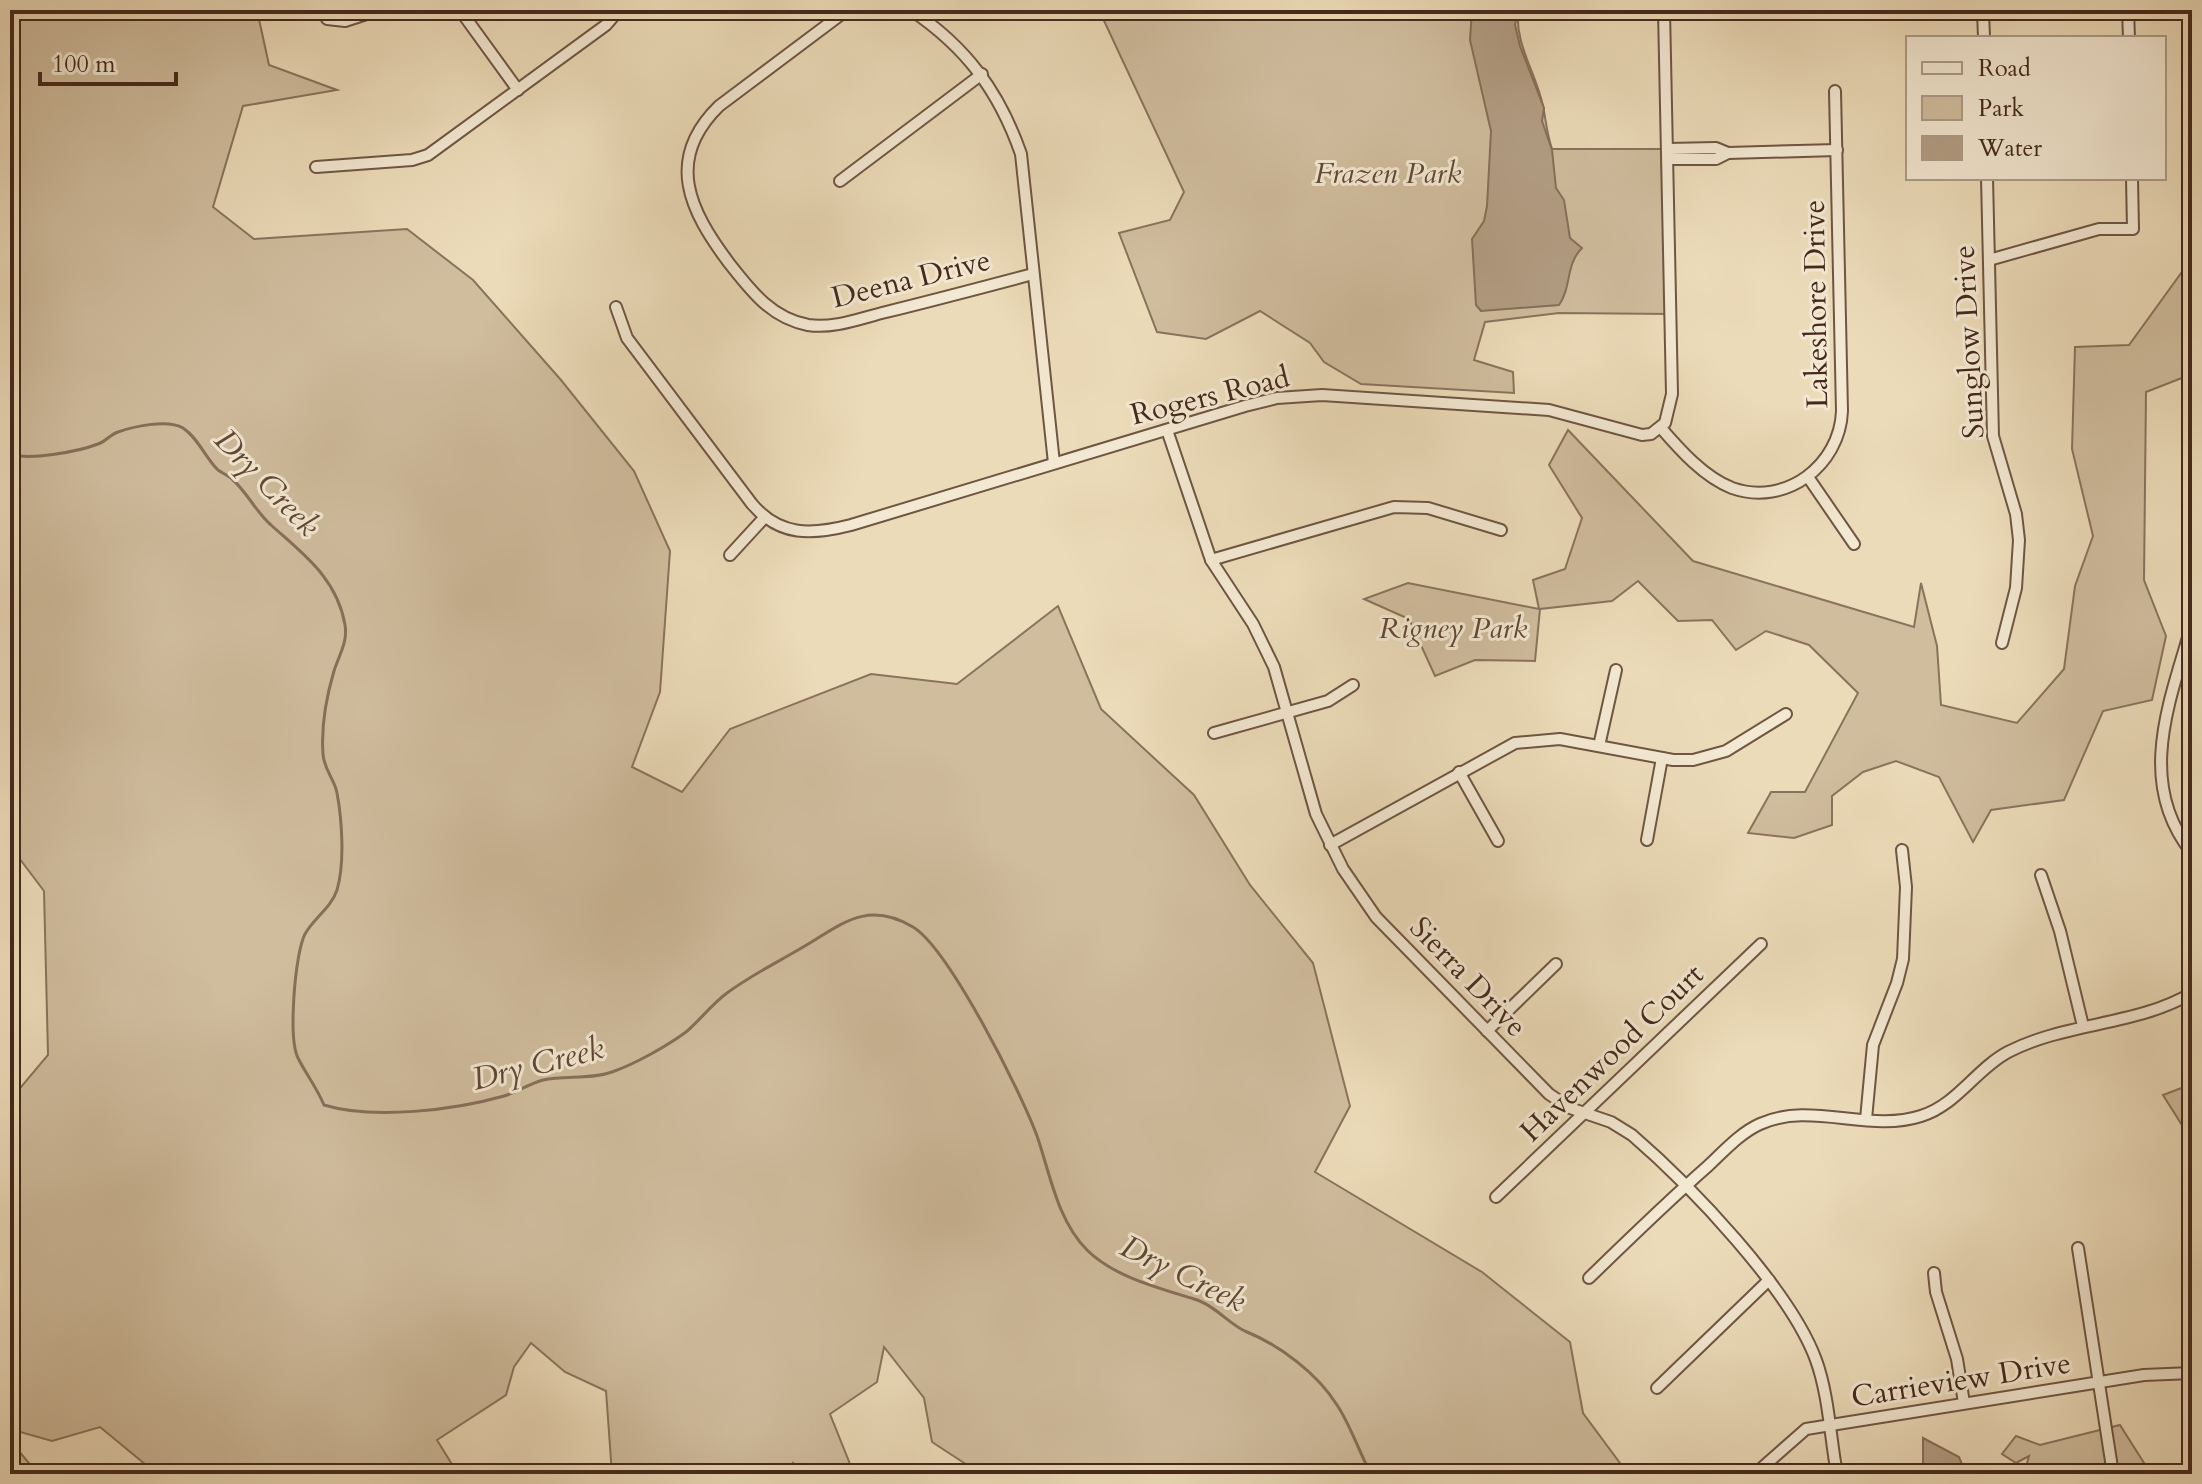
<svg xmlns="http://www.w3.org/2000/svg" width="2202" height="1484" font-family="Cardo,serif">
<rect width="100%" height="100%" fill="#ecdbb9"/>
<filter id="stains"><feTurbulence type="fractalNoise" baseFrequency=".0025" numOctaves="4"/><feColorMatrix values="0 0 0 0 .2 0 0 0 0 .09 0 0 0 0 .02 0 0 0 .5 -.17"/></filter>
<radialGradient id="worn" r=".72"><stop offset=".6" stop-color="#630" stop-opacity="0"/><stop offset="1" stop-color="#630" stop-opacity=".3"/></radialGradient>
<g fill="#d0bd9e" stroke="#8a735d" stroke-width="2">
<path d="M10,10H257L269,65L337,90L243,106L213,207L254,239L407,229L473,280L561,380L634,471L670,551L660,692L632,767L682,792L730,729L871,674L957,684L1058,606L1101,709L1194,795L1250,885L1313,963L1350,1106L1315,1172L1482,1272L1570,1342L1583,1413L1628,1474H981L932,1442L924,1398L884,1347L877,1382L830,1414L854,1474H803L793,1463L789,1474H612L606,1391L565,1372L531,1343L514,1367L506,1395L437,1440L458,1474H157L100,1427L52,1441L17,1431L18,1450L38,1474H10V1100L48,1055L44,891L10,846Z"/>
<path d="M1099,10H1518C1515,46 1536,72 1543,106C1546,121 1547,134 1552,149H1668L1671,314L1559,313L1485,322L1474,360L1513,372L1514,393L1361,384L1324,362L1310,343L1260,311L1206,339L1157,332L1119,233L1170,220L1184,192Z"/>
<path d="M2192,258V374L2146,392L2144,580L2166,636L2152,700L2103,711L2064,800L1991,810L1973,842L1939,777L1896,761L1863,772L1832,796V825L1794,838L1748,833L1771,792H1805L1858,693L1809,645L1766,631L1736,650L1712,620L1678,621L1638,581L1612,601L1540,609L1535,661L1475,660L1435,676L1409,619L1364,599L1408,583L1539,609L1533,580L1565,569L1582,518L1549,465L1568,430L1693,561L1914,627L1921,583L1937,646L1941,705L2017,723L2064,669L2075,586L2093,536L2072,449L2075,347L2129,345Z"/>
<path d="M2192,1084V1141L2163,1095Z"/>
<path d="M2120,1425L2151,1474H2024L2029,1456L2016,1463L2002,1454L2016,1436L2040,1445Z"/>
</g>
<g fill="#b39e84" stroke="#876f5a" stroke-width="2">
<path d="M1472,10H1518L1515,25L1520,46L1544,108L1542,121L1552,150L1556,188L1564,200L1570,238L1582,248C1565,265 1572,287 1559,305L1481,311L1476,305L1472,239L1484,221L1487,206L1491,131L1470,40Z"/>
<path d="M1923,1438L1959,1457L1966,1474H1923Z"/>
</g>
<g fill="none" stroke-linecap="round" stroke-linejoin="round">
<path stroke="#876f5a" stroke-width="3" d="M10,453C25,462 80,451 98,444C105,442 111,434 118,432C135,426 168,419 183,428C198,438 205,457 217,469C221,473 228,475 232,479C247,492 256,512 271,525C303,554 337,578 345,625C348,642 339,655 334,671C326,698 321,726 323,754C324,770 335,780 337,793C342,820 345,863 337,890C331,908 314,918 305,934C295,953 288,1038 298,1058C306,1074 317,1088 324,1105C373,1120 455,1110 504,1096C517,1092 529,1084 543,1080C565,1075 590,1080 612,1072C635,1064 667,1046 686,1032C700,1020 712,1004 727,993C750,976 774,964 798,950C838,928 864,898 913,927C949,949 1021,1092 1037,1136C1050,1173 1057,1220 1087,1250C1114,1277 1159,1288 1194,1299C1215,1305 1231,1326 1247,1332C1279,1345 1317,1373 1337,1405C1351,1426 1359,1452 1371,1474"/>
<g stroke="#6f5643" stroke-width="14">
<g id="street">
<path d="M460,10L518,90"/>
<path d="M847,10L719,106C664,160 690,211 729,263C751,291 771,318 808,325C834,329 861,318 886,312C935,300 984,287 1033,274"/>
<path d="M911,10C966,47 999,91 1021,154L1054,463"/>
<path d="M1983,10L1984,38"/>
<path d="M2128,10L2129,38"/>
<path d="M327,19L345,21L379,10"/>
<path d="M1668,149L1716,148L1728,153L1837,150"/>
<path d="M1668,159H1716L1728,153"/>
<path d="M316,167L412,160L428,155L606,25L619,10"/>
<path d="M1987,178L1993,436L2016,514L2019,540L2016,588L2002,643"/>
<path d="M840,181L982,74"/>
<path d="M1989,260L2099,229H2133L2132,178"/>
<path d="M616,307L627,338L752,504C780,537 812,535 851,525L1245,406L1277,398L1322,395L1549,410L1642,435L1651,434L1665,423L1672,394L1664,10"/>
<path d="M1661,428C1680,450 1704,477 1732,488C1786,507 1840,465 1842,411L1835,91"/>
<path d="M1167,430L1211,560L1253,624L1274,667L1316,814L1343,869L1376,917L1549,1094L1570,1108L1611,1122L1632,1135C1690,1185 1790,1289 1816,1360C1829,1396 1830,1437 1837,1474"/>
<path d="M1808,477L1854,544"/>
<path d="M730,555L764,518"/>
<path d="M1211,560L1394,507L1428,508L1501,530"/>
<path d="M2192,624C2170,701 2135,782 2192,853"/>
<path d="M1214,733L1328,701L1353,685"/>
<path d="M1599,746L1616,670"/>
<path d="M1459,772L1498,841"/>
<path d="M1647,840L1662,758"/>
<path d="M1330,845L1515,743L1560,739L1673,760H1693L1726,751L1786,714"/>
<path d="M2041,875L2060,931L2083,1026"/>
<path d="M1487,1031L1556,964"/>
<path d="M1866,1119L1873,1045L1897,983L1903,959L1906,887L1902,850"/>
<path d="M1496,1197L1761,944"/>
<path d="M2078,1248L2113,1474"/>
<path d="M1934,1273L1936,1292L1957,1359L1964,1403"/>
<path d="M1589,1278C1628,1240 1667,1202 1708,1166C1724,1151 1740,1133 1760,1124C1810,1101 1869,1133 1921,1116C1957,1105 1976,1069 2008,1052C2066,1022 2136,1026 2192,993"/>
<path d="M1657,1388L1769,1280"/>
<path d="M1755,1474L1806,1429L2144,1375L2192,1373"/>
</g>
</g>
<use href="#street" stroke="#f3e8d2" stroke-width="10"/>
</g>
<g text-anchor="middle" dominant-baseline="central" stroke-width="6" stroke-linejoin="round" paint-order="stroke">
<g font-size="30" font-style="italic" fill="#614736" stroke="#f3e8d2">
<text x="1388" y="173">Frazen Park</text>
<text x="1453" y="628">Rigney Park</text>
</g>
<g font-size="30" fill="#45291c" stroke="#f3e8d2">
<text transform="translate(911 279) rotate(-14)">Deena Drive</text>
<text transform="translate(1816 304) rotate(-91)">Lakeshore Drive</text>
<text transform="translate(1969 342) rotate(-93)">Sunglow Drive</text>
<text transform="translate(1210 396) rotate(-14)">Rogers Road</text>
<text transform="translate(1468 977) rotate(46)">Sierra Drive</text>
<text transform="translate(1612 1053) rotate(-44)">Havenwood Court</text>
<text transform="translate(1961 1380) rotate(-9)">Carrieview Drive</text>
</g>
<g font-size="32" font-style="italic" fill="#604636" stroke="#f3e8d2">
<text transform="translate(267 483) rotate(46)">Dry Creek</text>
<text transform="translate(538 1064) rotate(-14)">Dry Creek</text>
<text transform="translate(1183 1274) rotate(26)">Dry Creek</text>
</g>
</g>
<rect width="2202" height="1484" fill="none" stroke="#ecdbb9" stroke-width="40"/>
<rect x="12" y="12" width="2178" height="1460" fill="none" stroke="#45291c" stroke-width="4"/>
<rect x="20" y="20" width="2162" height="1444" fill="none" stroke="#45291c" stroke-width="2"/>
<rect x="1906" y="36" width="260" height="144" fill="#f3e8d2" stroke="#ad9c89" stroke-width="2"/>
<rect x="1922" y="62" width="40" height="12" fill="#f3e8d2" stroke="#ad9c89" stroke-width="2"/>
<text x="1978" y="76" font-size="24" fill="#45291c">Road</text>
<rect x="1922" y="96" width="40" height="24" fill="#d0bd9e" stroke="#ad9c89" stroke-width="2"/>
<text x="1978" y="116" font-size="24" fill="#45291c">Park</text>
<rect x="1922" y="136" width="40" height="24" fill="#b39e84" stroke="#ad9c89" stroke-width="2"/>
<text x="1978" y="156" font-size="24" fill="#45291c">Water</text>
<path d="M40 72v12h136v-12" fill="none" stroke="#45291c" stroke-width="4"/>
<text x="52" y="72" font-size="24" fill="#45291c" stroke="#f3e8d2" stroke-width="6" paint-order="stroke">100 m</text>
<rect width="100%" height="100%" filter="url(#stains)"/>
<rect width="100%" height="100%" fill="url(#worn)"/>
</svg>
